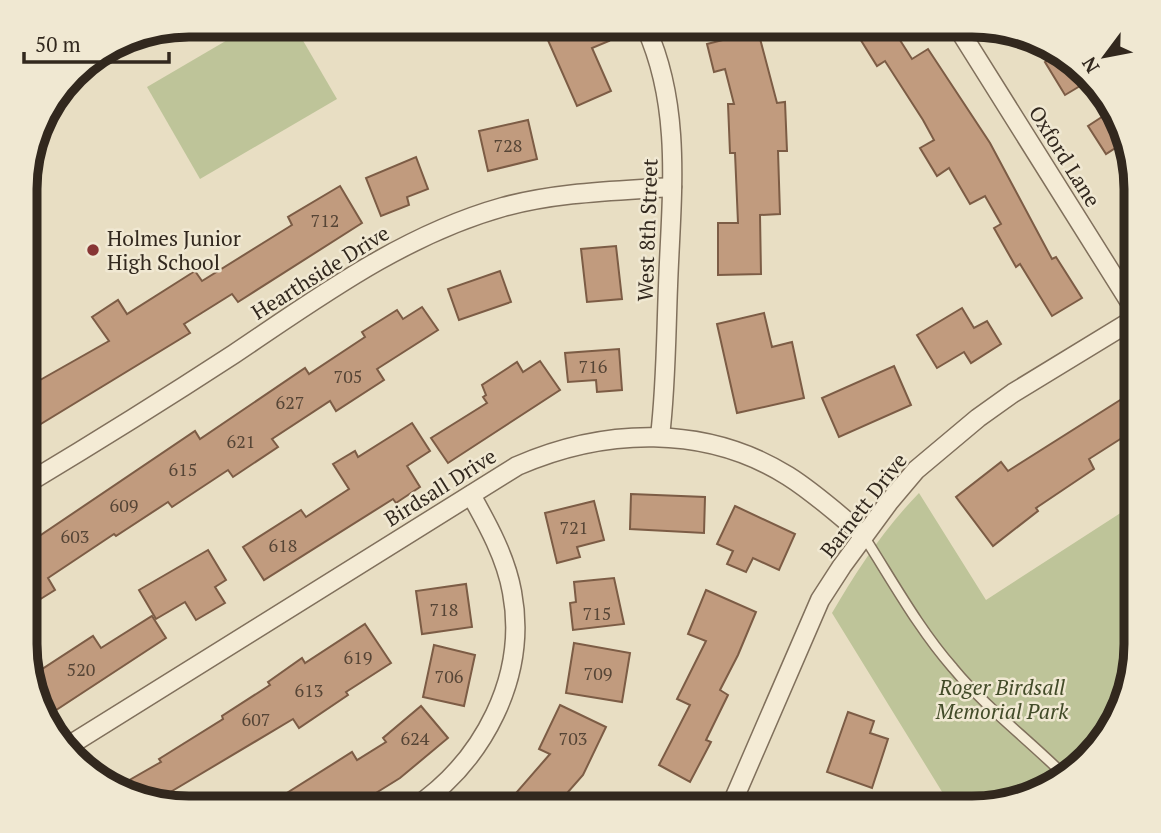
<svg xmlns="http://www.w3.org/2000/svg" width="1161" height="833" font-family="'PT Serif',serif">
<rect width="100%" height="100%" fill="#e8dec3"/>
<g fill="#bec499">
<path d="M241,32H298L337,99L200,179L147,87Z"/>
<path d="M919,493L986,600L1136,503V655L1102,745L1045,791L973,808H952L832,613C857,570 884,529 919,493Z"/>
</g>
<g fill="#c19b7e" stroke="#7c5c45" stroke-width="2">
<path d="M852,26H891L912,59L928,49L990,143L1052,259L1056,257L1082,298L1052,316L1020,264L1016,267L994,228L1001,224L985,196L970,204L949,168L937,176L920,148L934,140L923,120L885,61L877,66Z"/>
<path d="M543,29H604L609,41L592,48L611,91L577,106Z"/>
<path d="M758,31L777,103L785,102L787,151H778L780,214L760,215L761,274L718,275V223H738L735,153H730L728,104H734L725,69L714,72L707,44Z"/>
<path d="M1059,54L1073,59L1090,80L1065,95L1045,62Z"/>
<path d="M1114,109L1119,116L1126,141L1106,154L1088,126Z"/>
<path d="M528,120L537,159L488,171L479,131Z"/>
<path d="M416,157L428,189L407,197L409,205L381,216L366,178Z"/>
<path d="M340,186L362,223L238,302L232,294L184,324L190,333L26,433V388L109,341L92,317L118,300L127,314L195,271L202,281L292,225L288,217Z"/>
<path d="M616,246L622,299L587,302L581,249Z"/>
<path d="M500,271L511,302L459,320L448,289Z"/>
<path d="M422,307L438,330L377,369L384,380L336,411L330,401L272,439L278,447L233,477L228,470L172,507L168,502L116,536L114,534L48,578L55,590L26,608V545L195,431L200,439L305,368L309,374L365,337L362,332L397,310L403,319Z"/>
<path d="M962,308L974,328L987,321L1001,344L971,363L964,352L937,368L917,335Z"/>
<path d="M764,313L772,347L792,342L804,398L737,413L717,324Z"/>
<path d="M619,349L622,390L597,392L596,380L568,382L565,353Z"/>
<path d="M540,361L560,390L448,463L431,438L487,403L483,397L486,395L482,385L517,362L523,372Z"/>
<path d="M894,366L911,405L839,437L822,398Z"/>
<path d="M1136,390V429L1089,459L1094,469L1036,508L1038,511L993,546L956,497L1001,462L1008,471Z"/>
<path d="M412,423L430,451L407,466L420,487L396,503L393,499L264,580L243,547L301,510L306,517L349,489L333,464L355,451L358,457Z"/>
<path d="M631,494L705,497L704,533L630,529Z"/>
<path d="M594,501L604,540L577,547L580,557L557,563L545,513Z"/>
<path d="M735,506L795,534L779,570L753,558L746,572L727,564L733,551L717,544Z"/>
<path d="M208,550L226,580L215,587L225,603L196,620L185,602L156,619L139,590Z"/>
<path d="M614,578L624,624L573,630L570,603L576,602L574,582Z"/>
<path d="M466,584L472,627L422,634L416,591Z"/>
<path d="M706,590L756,612L738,655L720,690L728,695L706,740L711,742L690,782L659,765L690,705L677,699L706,641L688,634Z"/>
<path d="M152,616L166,638L44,718L30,677L93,636L101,648Z"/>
<path d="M365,624L391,663L346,692L348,695L299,728L293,719L157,800L119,786L161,762L159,759L223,719L222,716L270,685L268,682L302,658L305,663Z"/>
<path d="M574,643L630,653L622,702L566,693Z"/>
<path d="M434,645L475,655L464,706L423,697Z"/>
<path d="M560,705L606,727L583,775L554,808H503L550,754L539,749Z"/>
<path d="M421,706L448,738L400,778L355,806L351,800L338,808H263L352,752L357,760L386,742L383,738Z"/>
<path d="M848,712L874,721L870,733L888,739L872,788L827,772Z"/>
</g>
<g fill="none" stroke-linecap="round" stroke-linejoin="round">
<g stroke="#80705c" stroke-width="12">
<path id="service" d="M863,535C892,580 918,628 953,668C986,708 1028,739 1065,776"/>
</g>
<g stroke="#80705c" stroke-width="21">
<g id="minor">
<path d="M956,25L1136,312"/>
<path d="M646,28C683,110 671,199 668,286C666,336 666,387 660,436"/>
<path d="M26,484C96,442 165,399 234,354C319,297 403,235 503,207C558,192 615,191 672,187"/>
<path d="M65,748L517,466C604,428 705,424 788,476C815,493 839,515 863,535"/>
<path d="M414,808C483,761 528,677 512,592C506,558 488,525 471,495"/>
<path d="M730,808L820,600L842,566L889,502L916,470L978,418L1013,393L1136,318"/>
</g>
</g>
<use href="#service" stroke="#f4ebd5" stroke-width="9"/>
<use href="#minor" stroke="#f4ebd5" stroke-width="18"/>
</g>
<circle fill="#873534" stroke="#f0e8d2" stroke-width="2.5" cx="93" cy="250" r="7"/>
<g text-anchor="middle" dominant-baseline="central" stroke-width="5" stroke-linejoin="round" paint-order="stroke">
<g font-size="18" fill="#564536">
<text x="508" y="145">728</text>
<text x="325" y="220">712</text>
<text x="593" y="366">716</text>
<text x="348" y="376">705</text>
<text x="290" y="402">627</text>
<text x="241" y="441">621</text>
<text x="183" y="469">615</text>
<text x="124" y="505">609</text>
<text x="574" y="527">721</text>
<text x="75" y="536">603</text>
<text x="283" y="545">618</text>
<text x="444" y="609">718</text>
<text x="597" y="613">715</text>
<text x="358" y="657">619</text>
<text x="81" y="669">520</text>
<text x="598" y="673">709</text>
<text x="449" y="676">706</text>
<text x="309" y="690">613</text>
<text x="256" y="719">607</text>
<text x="415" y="738">624</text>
<text x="573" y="738">703</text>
</g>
<g font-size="21" fill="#32281e" stroke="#f0e8d2">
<text transform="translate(1065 156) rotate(58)">Oxford Lane</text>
<text transform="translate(647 230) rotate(-88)">West 8th Street</text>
<text transform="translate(320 272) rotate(-32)">Hearthside Drive</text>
<text transform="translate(440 487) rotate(-32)">Birdsall Drive</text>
<text transform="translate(863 505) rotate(-52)">Barnett Drive</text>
</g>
<g font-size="21" fill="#32281e" stroke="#f0e8d2" text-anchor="start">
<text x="107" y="238">Holmes Junior<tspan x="107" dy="24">High School</tspan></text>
</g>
<g font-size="21" font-style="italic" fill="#424b28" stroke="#f0e8d2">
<text x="1002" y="687">Roger Birdsall<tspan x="1002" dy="24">Memorial Park</tspan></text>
</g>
</g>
<path d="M0 0H1161V833H0ZM189 37H972A152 152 0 0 1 1124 189V644A152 152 0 0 1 972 796H189A152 152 0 0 1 37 644V189A152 152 0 0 1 189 37Z" fill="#f0e8d2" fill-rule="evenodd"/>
<path fill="none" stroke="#32281e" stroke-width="9" d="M189 37H972A152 152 0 0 1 1124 189V644A152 152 0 0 1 972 796H189A152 152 0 0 1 37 644V189A152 152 0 0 1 189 37Z"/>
<g transform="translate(1105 56) rotate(238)" stroke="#f0e8d2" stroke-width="5" paint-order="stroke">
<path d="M0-5L12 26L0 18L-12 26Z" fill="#32281e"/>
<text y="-10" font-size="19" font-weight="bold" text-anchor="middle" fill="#32281e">N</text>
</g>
<path d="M24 52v10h145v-10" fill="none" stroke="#32281e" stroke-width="3.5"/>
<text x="35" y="52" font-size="21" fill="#32281e" stroke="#f0e8d2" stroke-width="5" paint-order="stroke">50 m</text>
</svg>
